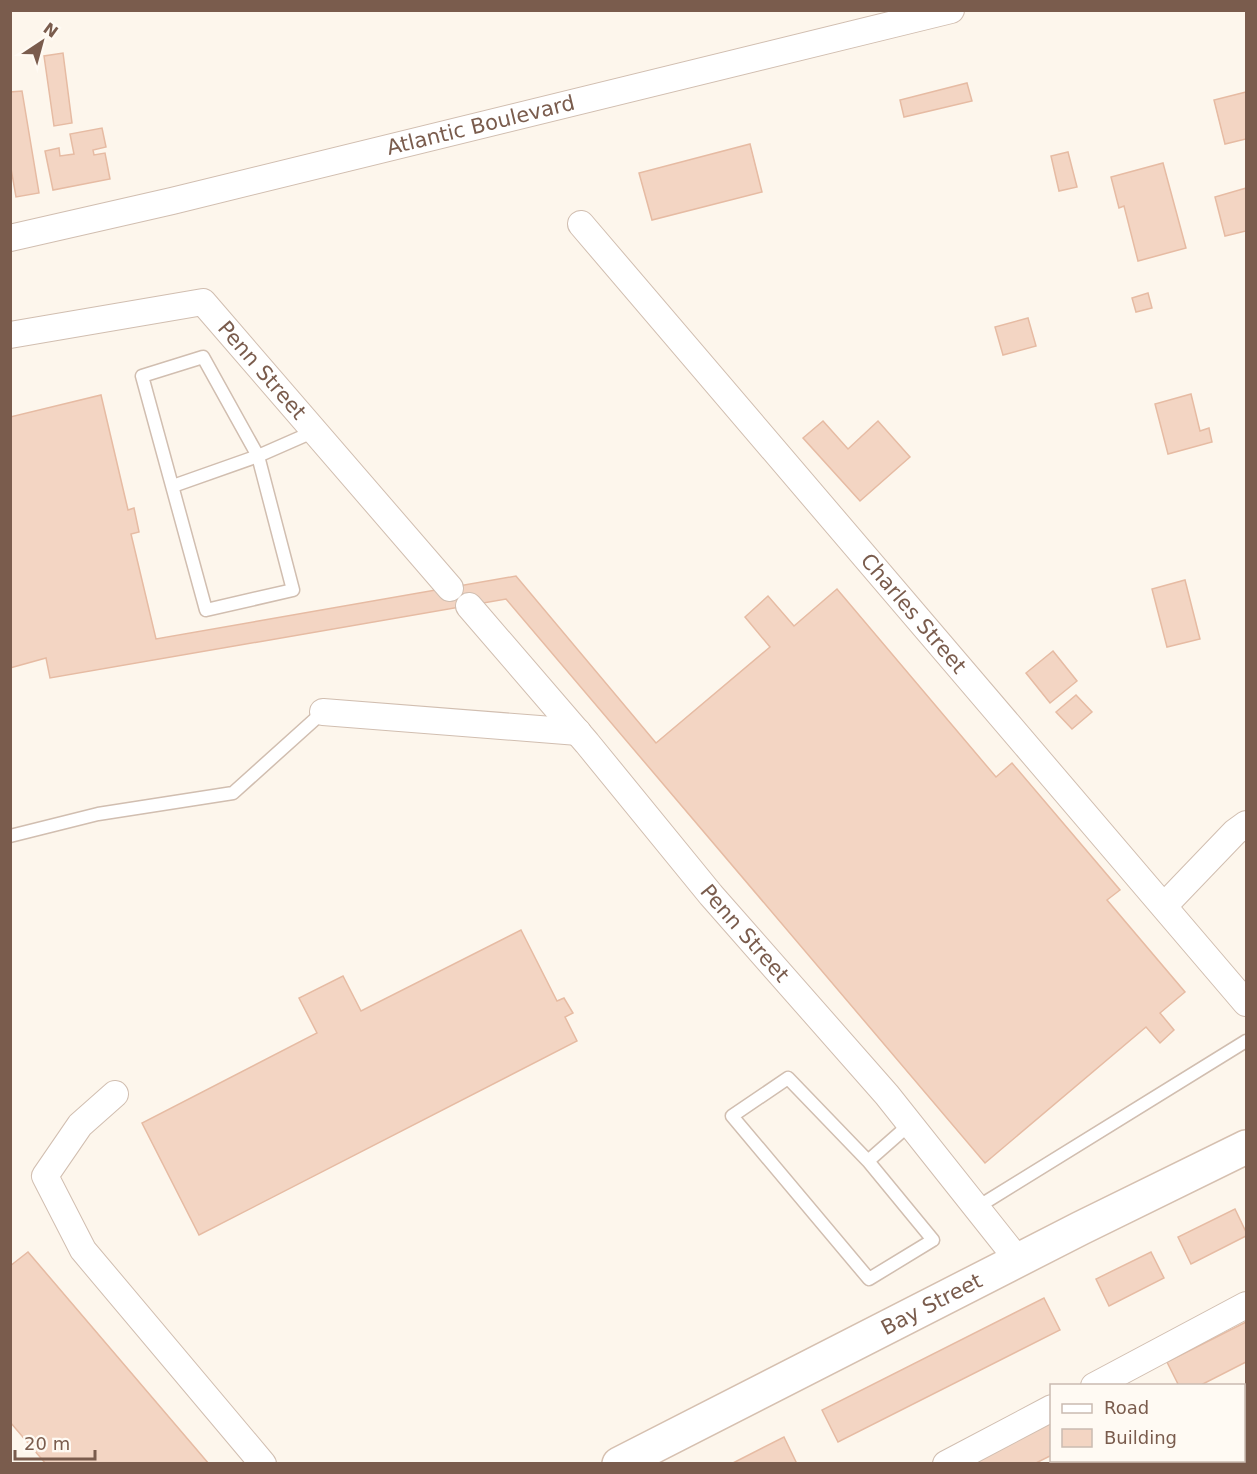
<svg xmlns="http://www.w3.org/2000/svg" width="1257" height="1474" font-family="'DejaVu Sans',sans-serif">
<rect width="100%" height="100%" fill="#fdf6ec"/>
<g fill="#f3d5c3" stroke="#e6bba3" stroke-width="1.5">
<path d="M63,53L72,123L54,126L44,56Z"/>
<path d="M967,83L972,101L904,117L900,100Z"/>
<path d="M22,91L39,193L16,197L10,163V92Z"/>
<path d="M1246,92V139L1225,144L1214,100Z"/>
<path d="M102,128L106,147L93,150L94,155L105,153L110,179L53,190L45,151L59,148L60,156L74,154L70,134Z"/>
<path d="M750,144L762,192L652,220L639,173Z"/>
<path d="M1068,152L1077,187L1059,191L1051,156Z"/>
<path d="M1163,163L1186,248L1138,261L1124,206L1119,208L1111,177Z"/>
<path d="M1246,188V231L1225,236L1215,197Z"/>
<path d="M1148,293L1152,308L1136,312L1132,298Z"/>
<path d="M1028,318L1036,346L1003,355L995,327Z"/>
<path d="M1191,394L1200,431L1209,428L1212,442L1168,454L1155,404Z"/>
<path d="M101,395L128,510L134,508L139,532L131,534L156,639L516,576L656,743L770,647L745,617L768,596L794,626L837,589L996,777L1012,763L1120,890L1107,900L1185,992L1160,1013L1174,1030L1160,1043L1146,1027L985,1163L506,599L50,678L46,658L10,668V417Z"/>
<path d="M823,421L848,449L878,421L910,457L860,501L803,438Z"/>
<path d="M1185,580L1200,639L1167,647L1152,589Z"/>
<path d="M1053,651L1077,681L1050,703L1026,673Z"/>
<path d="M1076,695L1092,712L1072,729L1056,712Z"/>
<path d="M521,930L557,1001L564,998L573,1013L565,1017L577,1041L199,1235L142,1123L317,1033L299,998L343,976L361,1011Z"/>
<path d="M1235,1209L1246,1232V1236L1191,1264L1178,1237Z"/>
<path d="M28,1252L209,1464H46L10,1422V1266Z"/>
<path d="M1151,1252L1164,1278L1109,1306L1096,1279Z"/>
<path d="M1044,1298L1060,1330L838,1442L822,1410Z"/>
<path d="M1246,1322V1362L1199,1386H1179L1167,1362Z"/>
<path d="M1052,1421V1455L1034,1464H967Z"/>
<path d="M784,1437L797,1464H731Z"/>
</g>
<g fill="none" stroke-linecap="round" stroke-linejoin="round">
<g stroke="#d1beb0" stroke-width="15">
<g id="service">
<path d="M203,357L258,456L293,590L206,610L142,376Z"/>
<path d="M173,486L258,456L315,431"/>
<path d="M10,836L98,814L233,793L323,712"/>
<path d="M868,1161L933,1240L869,1279L732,1116L788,1078L868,1161L910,1124"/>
<path d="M976,1208L1246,1041"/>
</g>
</g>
<g stroke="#d1beb0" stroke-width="28">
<g id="minor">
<path id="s1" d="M581,224L1246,1003"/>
<path id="s2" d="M10,238L172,201L951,10"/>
<path id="s3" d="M10,335L203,302L450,588"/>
<path id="s4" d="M469,606L587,743L711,895L887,1095L1018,1260"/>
<path d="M323,712L578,732"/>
<path d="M1164,906L1235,832L1246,824"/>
<path d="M115,1094L80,1125L45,1176L83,1250L263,1464"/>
<path d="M1094,1386L1246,1305"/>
<path d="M1244,1431L1246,1430"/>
<path d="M946,1464L1052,1408"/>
<path d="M1182,1464L1188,1460"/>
</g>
</g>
<g stroke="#d6c0b0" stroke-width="36">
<g id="secondary">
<path id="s5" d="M619,1464L1081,1228L1246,1147"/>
</g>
</g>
<use href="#service" stroke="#fff" stroke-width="12"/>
<use href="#minor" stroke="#fff" stroke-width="26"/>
<use href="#secondary" stroke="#fff" stroke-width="33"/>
</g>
<g text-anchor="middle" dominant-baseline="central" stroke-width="6" stroke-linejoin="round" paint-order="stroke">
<g font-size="21" fill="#7a5c4d" stroke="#fffaf3">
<text stroke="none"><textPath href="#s2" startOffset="484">Atlantic Boulevard</textPath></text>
<text stroke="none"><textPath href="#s3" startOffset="286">Penn Street</textPath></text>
<text stroke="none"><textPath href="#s1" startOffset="512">Charles Street</textPath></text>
<text stroke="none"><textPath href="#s4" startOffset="428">Penn Street</textPath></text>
<text stroke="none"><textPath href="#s5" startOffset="351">Bay Street</textPath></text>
</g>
</g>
<rect width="1257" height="1474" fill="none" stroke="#7a5c4d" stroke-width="24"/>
<rect x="1050" y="1384" width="195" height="78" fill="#fffaf3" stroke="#cabbb1" stroke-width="1.5"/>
<rect x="1062" y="1404" width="30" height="9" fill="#ffffff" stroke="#cabbb1" stroke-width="1.5"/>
<text x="1104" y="1414" font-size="18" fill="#7a5c4d">Road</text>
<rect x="1062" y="1429" width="30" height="18" fill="#f3d5c3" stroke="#cabbb1" stroke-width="1.5"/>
<text x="1104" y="1444" font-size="18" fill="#7a5c4d">Building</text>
<g transform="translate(42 42) rotate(36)" stroke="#fffaf3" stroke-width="4.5" paint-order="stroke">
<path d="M0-4.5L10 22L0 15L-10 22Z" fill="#7a5c4d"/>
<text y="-9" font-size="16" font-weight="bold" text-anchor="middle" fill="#7a5c4d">N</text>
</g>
<path d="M15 1450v9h80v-9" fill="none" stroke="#7a5c4d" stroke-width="3"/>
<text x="24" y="1450" font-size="18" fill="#7a5c4d" stroke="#fffaf3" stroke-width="4.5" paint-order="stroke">20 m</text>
</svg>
